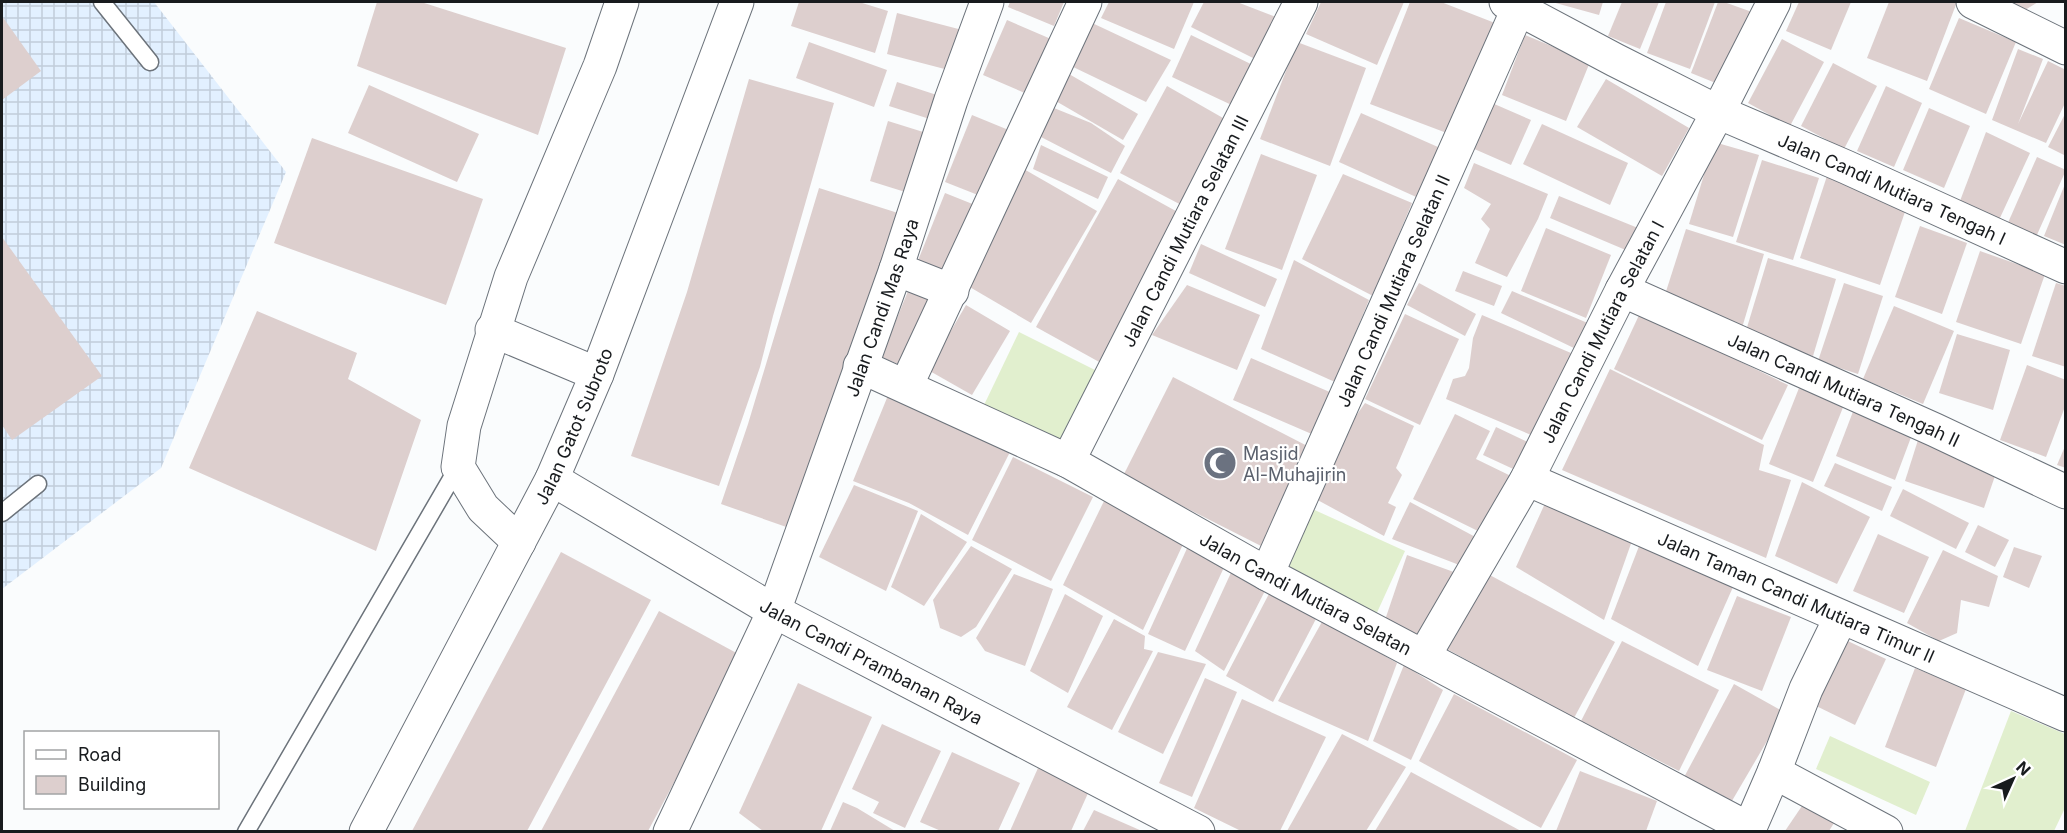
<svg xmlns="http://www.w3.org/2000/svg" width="2067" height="833" font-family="Inter,sans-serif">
<defs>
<pattern id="industrial-grid" width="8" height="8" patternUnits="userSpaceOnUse" patternTransform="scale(1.5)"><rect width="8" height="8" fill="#e2f0ff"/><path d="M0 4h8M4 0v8" fill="none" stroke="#c1cdda"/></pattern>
</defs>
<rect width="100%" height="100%" fill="#fafcfd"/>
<path fill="url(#industrial-grid)" d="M2,2H154L286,172L161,468L2,589Z"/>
<g fill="#e1efce">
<path d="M1019,332L1105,375L1068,447L984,405Z"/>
<path d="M1308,507L1405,551L1375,617L1278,572Z"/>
<path d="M2011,711L2065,734V808L2054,831H1965Z"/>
<path d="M1830,736L1930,782L1916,815L1816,769Z"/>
</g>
<g fill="#ddcfce">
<path d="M377,2H421L566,48L538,135L357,66Z"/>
<path d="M799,2H859L888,11L875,53L791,26Z"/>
<path d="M1010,2H1064L1054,26L1008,7Z"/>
<path d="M1109,2H1194L1174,49L1101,18Z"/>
<path d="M1204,2H1237L1276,17L1257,60L1191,27Z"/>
<path d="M1321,2H1404L1377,65L1306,34Z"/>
<path d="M1410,2H1441L1495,23L1452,135L1370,104Z"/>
<path d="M1552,2H1603L1599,15Z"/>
<path d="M1622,2H1659L1640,49L1608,36Z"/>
<path d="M1666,2H1715L1690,69L1647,53Z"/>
<path d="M1718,2H1724L1752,12L1723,86L1691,73Z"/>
<path d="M1799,2H1851L1831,50L1786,31Z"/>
<path d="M1889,2H1957L1927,81L1867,58Z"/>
<path d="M2007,2H2038L2017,15Z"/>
<path d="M897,13L970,32L960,73L887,54Z"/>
<path d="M2,16L41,71L2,100Z"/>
<path d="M1959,18L2016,42L1986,114L1929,89Z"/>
<path d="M1007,20L1051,39L1027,94L983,75Z"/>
<path d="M1090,22L1171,60L1146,102L1069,65Z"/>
<path d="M1191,35L1257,67L1238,108L1172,77Z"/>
<path d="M1525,35L1590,62L1566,121L1502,95Z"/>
<path d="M1782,39L1824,62L1790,126L1748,103Z"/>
<path d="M809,42L887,70L874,107L796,78Z"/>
<path d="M1297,42L1366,68L1330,166L1260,139Z"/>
<path d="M2018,49L2043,59L2018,124L2048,61L2066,70V101L2046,143L1992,120Z"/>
<path d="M1833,63L1877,86L1844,149L1801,126Z"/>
<path d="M1069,74L1138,114L1123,140L1054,100Z"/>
<path d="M749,79L834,103L773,316L760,367L719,486L631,456L687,292Z"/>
<path d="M1606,79L1689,128L1662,176L1577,127Z"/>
<path d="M897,82L946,98L939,122L889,106Z"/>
<path d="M369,85L479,134L457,182L348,133Z"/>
<path d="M1167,86L1230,122L1189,209L1120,173Z"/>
<path d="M1886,86L1922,103L1894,167L1857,151Z"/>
<path d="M1492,103L1531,120L1511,165L1472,148Z"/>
<path d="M1054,108L1091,123L1125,146L1111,173L1041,137Z"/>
<path d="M1929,108L1970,126L1944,188L1903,170Z"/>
<path d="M2066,112V156L2048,147Z"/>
<path d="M1361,113L1447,151L1425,201L1339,162Z"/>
<path d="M972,115L1011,131L983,197L945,182Z"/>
<path d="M888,121L936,136L918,196L870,181Z"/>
<path d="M1542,124L1628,163L1610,205L1523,164Z"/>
<path d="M1986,132L2030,153L1999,220L1960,201Z"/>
<path d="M312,138L483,199L446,305L274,243Z"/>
<path d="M1714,142L1759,155L1733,237L1689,224Z"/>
<path d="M1041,145L1108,177L1098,199L1033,169Z"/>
<path d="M1261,154L1317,175L1282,270L1225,249Z"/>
<path d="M2037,157L2066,170L2036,237L2007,225Z"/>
<path d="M1762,160L1819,178L1793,260L1736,242Z"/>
<path d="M1474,163L1548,194L1538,219L1507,277L1475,263L1490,229L1481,219L1491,204L1464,188Z"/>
<path d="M1022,168L1097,211L1031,323L968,286Z"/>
<path d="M1343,174L1412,203L1373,296L1302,259Z"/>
<path d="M1827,176L1908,203L1880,285L1800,258Z"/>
<path d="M1118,179L1183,215L1101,363L1036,327Z"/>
<path d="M2065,184H2066V245L2044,236Z"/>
<path d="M819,188L898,213L795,530L721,504L748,424Z"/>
<path d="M945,193L980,207L951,277L917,263Z"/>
<path d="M1559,196L1638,228L1628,251L1550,218Z"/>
<path d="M1920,226L1967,243L1942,314L1895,297Z"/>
<path d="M1546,228L1611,255L1586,318L1521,291Z"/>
<path d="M1686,229L1764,254L1739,338L1662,304Z"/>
<path d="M2,237L102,376L12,440L2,425Z"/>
<path d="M1201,244L1277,279L1265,307L1189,273Z"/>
<path d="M1980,251L2045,274L2021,344L1956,322Z"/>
<path d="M1768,258L1836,279L1813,356L1745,334Z"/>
<path d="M1294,260L1369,300L1335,382L1261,349Z"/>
<path d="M1463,271L1502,286L1494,306L1455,291Z"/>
<path d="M913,279L944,292L913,370L881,357Z"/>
<path d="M1419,283L1476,314L1465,336L1407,305Z"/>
<path d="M1844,283L1883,296L1858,374L1818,361Z"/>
<path d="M2056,283L2066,286V367L2032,356Z"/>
<path d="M1187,285L1260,315L1237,370L1152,335Z"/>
<path d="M1512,291L1590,324L1578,350L1501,313Z"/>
<path d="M966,305L1010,331L972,395L928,370Z"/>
<path d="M1894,306L1954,331L1923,404L1863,379Z"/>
<path d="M257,311L357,353L348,379L421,420L376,551L189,468Z"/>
<path d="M1640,313L1788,385L1762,440L1614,369Z"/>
<path d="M1405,314L1459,339L1420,425L1365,399Z"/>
<path d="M1482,315L1578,356L1543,440L1446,399L1453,379L1465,376L1469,368L1473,338Z"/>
<path d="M1957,334L2010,350L1993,410L1939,393Z"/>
<path d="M1251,358L1332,393L1314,435L1233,400Z"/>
<path d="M2027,365L2066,380V404L2046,457L2000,440Z"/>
<path d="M1610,369L1764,445L1759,470L1791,480L1766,558L1562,470Z"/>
<path d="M1173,377L1317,451L1267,549L1123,476Z"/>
<path d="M1799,388L1844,405L1813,482L1769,464Z"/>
<path d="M889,393L1011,450L968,535L909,503L853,481Z"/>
<path d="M1365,403L1414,426L1396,468L1402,475L1388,503L1396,507L1384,536L1312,497L1323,463Z"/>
<path d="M1854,409L1913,432L1895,480L1836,456Z"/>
<path d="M1455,414L1490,431L1476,459L1513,477L1484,534L1413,499Z"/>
<path d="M1496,427L1536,446L1524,474L1483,455Z"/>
<path d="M1918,440L1998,467L1984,508L1905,481Z"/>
<path d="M2066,444V468L2057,465Z"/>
<path d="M1013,457L1093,497L1051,581L972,540Z"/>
<path d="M1835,463L1892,487L1882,511L1824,486Z"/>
<path d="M1802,482L1870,517L1837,584L1775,556Z"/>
<path d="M854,485L918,511L886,591L819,557Z"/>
<path d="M1903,489L1969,523L1956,549L1890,516Z"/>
<path d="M1105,499L1185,540L1143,630L1063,585Z"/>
<path d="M1547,499L1633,538L1604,620L1516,567Z"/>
<path d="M1410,502L1481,540L1467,568L1392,539Z"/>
<path d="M921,514L967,542L924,606L891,587Z"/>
<path d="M1978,525L2009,540L1995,567L1965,552Z"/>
<path d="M1878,534L1929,557L1904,613L1853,591Z"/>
<path d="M1641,541L1733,587L1698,666L1611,619Z"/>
<path d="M1189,544L1227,561L1185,651L1148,634Z"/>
<path d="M971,546L1012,569L976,627L961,637L940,628L933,600Z"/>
<path d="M2014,547L2042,556L2029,588L2003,577Z"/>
<path d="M1943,550L1998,576L1989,607L1961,600L1957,633L1939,641L1907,623Z"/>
<path d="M561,552L651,600L527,831H412Z"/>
<path d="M1407,555L1462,575L1419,643L1384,623Z"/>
<path d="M1235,564L1268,585L1224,671L1195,651Z"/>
<path d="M1486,573L1615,642L1574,718L1445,648Z"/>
<path d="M1014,574L1053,589L1025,666L985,651L976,638Z"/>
<path d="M1271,590L1318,615L1273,702L1226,676Z"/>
<path d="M1065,594L1103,616L1068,693L1030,671Z"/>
<path d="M1737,596L1791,617L1762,691L1707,670Z"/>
<path d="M659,611L742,656L648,831H541Z"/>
<path d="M1114,619L1145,636L1144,649L1153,651L1112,730L1067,707Z"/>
<path d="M1323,620L1397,663L1368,741L1278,701Z"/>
<path d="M1835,635L1886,659L1855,725L1804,700Z"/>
<path d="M1622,641L1719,690L1679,771L1581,721Z"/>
<path d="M1158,652L1206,664L1163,754L1118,732Z"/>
<path d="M1404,665L1443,690L1411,760L1373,741Z"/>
<path d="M1915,668L1966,689L1936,767L1885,747Z"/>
<path d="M1205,678L1237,692L1192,797L1159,783Z"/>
<path d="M798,683L872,717L821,831H763L739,813Z"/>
<path d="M1734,684L1784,712L1729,806L1682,781Z"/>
<path d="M1454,694L1577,760L1541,828L1419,761Z"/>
<path d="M1242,699L1326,737L1280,831H1241L1194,808Z"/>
<path d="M882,724L941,751L905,828L873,813L879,802L852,789Z"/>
<path d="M1342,734L1406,767L1366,831H1287Z"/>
<path d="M952,752L1020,783L998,831H941L920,822Z"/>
<path d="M1038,768L1089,791L1071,831H1010Z"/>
<path d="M1580,771L1657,801L1646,831H1556Z"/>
<path d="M1411,772L1521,831H1375Z"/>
<path d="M843,802L857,808L895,831H830Z"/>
<path d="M1804,803L1834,823L1829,831H1785Z"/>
<path d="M1094,810L1142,831H1083Z"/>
</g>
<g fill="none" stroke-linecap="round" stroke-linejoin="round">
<g stroke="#6c737b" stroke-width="19">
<g id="lane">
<path d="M102,2L150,62"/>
<path d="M2,513L38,484"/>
<path d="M246,832L458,467"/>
</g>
</g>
<g stroke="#6c737b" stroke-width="35">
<g id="street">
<path id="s1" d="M1506,2L1615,60L1718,112L1846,167L2066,267"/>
<path d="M1973,2L2066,48"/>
<path d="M896,269L952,291"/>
<path id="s2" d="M1622,290L1935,430L2066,492"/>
<path d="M492,330L597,374"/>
<path id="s3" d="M860,366L1068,461L1267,574L1749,829"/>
<path d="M906,386L1085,2"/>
<path id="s4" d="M1068,461L1301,2"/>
<path id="s5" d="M1527,479L2066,715"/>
<path d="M519,542L483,508L458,467L464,426L511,277L600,66L622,2"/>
<path id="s6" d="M1267,574L1519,7"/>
<path id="s7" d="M1424,656L1527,479L1622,290L1718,112L1774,2"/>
<path d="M1774,772L1886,832"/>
<path d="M670,832L774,611"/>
<path d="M1748,832L1774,772L1806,689L1841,617"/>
</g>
</g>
<g stroke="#6c737b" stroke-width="35">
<g id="secondary">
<path id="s8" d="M552,479L774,611L1198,832"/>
<path id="s9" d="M774,611L896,269L951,100L987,2"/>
<path id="s10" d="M366,832L552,479L597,374L737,2"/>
</g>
</g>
<use href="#lane" stroke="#fff" stroke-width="16"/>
<use href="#street" stroke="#fff" stroke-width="33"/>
<use href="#secondary" stroke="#fff" stroke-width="33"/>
</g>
<defs>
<g id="mosque-disc" transform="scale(1.725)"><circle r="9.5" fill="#6b7280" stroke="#fff"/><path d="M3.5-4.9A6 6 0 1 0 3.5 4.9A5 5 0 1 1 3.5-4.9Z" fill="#fff"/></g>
</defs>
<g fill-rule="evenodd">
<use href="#mosque-disc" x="1220" y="463"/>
</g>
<g text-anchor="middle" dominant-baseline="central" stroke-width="4.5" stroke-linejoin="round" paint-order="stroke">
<g font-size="18" fill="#181b1e" stroke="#fff">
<text stroke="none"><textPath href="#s1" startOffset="429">Jalan Candi Mutiara Tengah I</textPath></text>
<text stroke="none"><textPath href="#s4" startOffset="258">Jalan Candi Mutiara Selatan III</textPath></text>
<text stroke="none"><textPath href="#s6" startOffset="310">Jalan Candi Mutiara Selatan II</textPath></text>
<text stroke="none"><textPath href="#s9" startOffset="322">Jalan Candi Mas Raya</textPath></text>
<text stroke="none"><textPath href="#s7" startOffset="370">Jalan Candi Mutiara Selatan I</textPath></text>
<text stroke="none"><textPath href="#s2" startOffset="243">Jalan Candi Mutiara Tengah II</textPath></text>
<text stroke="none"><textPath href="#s10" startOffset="456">Jalan Gatot Subroto</textPath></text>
<text stroke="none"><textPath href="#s3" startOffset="501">Jalan Candi Mutiara Selatan</textPath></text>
<text stroke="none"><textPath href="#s5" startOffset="294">Jalan Taman Candi Mutiara Timur II</textPath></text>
<text stroke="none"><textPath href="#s8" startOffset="368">Jalan Candi Prambanan Raya</textPath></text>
</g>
<g font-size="18" fill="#5b616d" stroke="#fff" text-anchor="start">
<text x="1243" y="453">Masjid<tspan x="1243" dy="21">Al-Muhajirin</tspan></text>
</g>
</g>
<rect width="2067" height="833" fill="none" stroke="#181b1e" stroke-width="6"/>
<rect x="24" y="731" width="195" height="78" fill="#ffffff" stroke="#a3a4a5" stroke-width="1.5"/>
<rect x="36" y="750" width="30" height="9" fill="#ffffff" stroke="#a3a4a5" stroke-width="1.5"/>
<text x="78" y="761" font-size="18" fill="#181b1e">Road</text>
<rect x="36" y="776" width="30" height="18" fill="#ddcfce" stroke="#a3a4a5" stroke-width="1.5"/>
<text x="78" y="791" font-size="18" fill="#181b1e">Building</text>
<g transform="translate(2013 779) rotate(45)" stroke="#ffffff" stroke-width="4.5" paint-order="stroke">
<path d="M0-4.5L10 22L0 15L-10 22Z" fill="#181b1e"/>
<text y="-9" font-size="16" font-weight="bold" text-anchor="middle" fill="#181b1e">N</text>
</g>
</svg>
